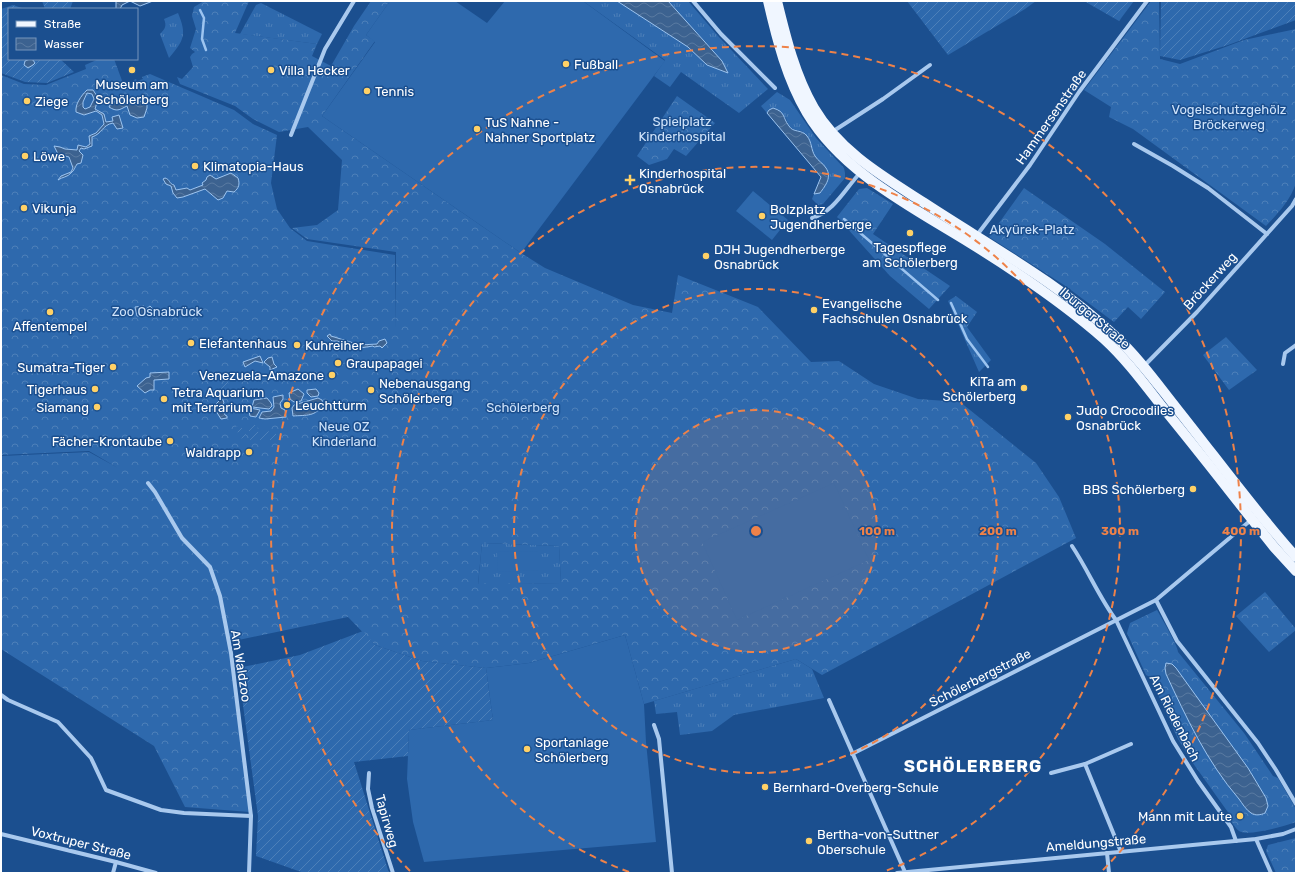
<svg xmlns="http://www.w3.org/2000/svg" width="1297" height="874" font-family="Rubik,sans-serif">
<defs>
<pattern id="grass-tufts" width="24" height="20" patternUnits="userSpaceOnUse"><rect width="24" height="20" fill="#2e69ad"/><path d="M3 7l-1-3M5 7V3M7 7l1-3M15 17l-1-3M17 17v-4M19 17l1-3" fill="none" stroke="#4d80b9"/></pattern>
<pattern id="forest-crowns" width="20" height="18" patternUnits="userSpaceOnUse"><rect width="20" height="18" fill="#2e69ad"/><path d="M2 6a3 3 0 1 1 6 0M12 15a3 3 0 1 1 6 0" fill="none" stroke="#4d80b9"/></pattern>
<pattern id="garden-furrows" width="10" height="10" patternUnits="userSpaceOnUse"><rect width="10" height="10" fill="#2e69ad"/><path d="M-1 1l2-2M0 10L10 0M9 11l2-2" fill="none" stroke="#4d80b9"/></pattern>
<pattern id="water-waves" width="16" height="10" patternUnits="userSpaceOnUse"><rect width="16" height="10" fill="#3c6290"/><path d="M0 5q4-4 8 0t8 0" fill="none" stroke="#597aa1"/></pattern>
</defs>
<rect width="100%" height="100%" fill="#1b4f8f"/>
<g fill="url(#grass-tufts)">
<path d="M583,1H617L688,47L707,65L720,69L722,61L668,1H688L718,36L768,89L739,113L681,72L670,87L654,76L665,60Z"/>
<path d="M261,3L322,34L317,44L240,34L256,5Z"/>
<path d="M178,13C187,35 184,40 169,58L160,34C165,29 167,26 164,19Z"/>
<path d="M777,92L790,100L816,138L844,168L845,173V178L823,204L818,205L812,199L814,194L820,193L826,168L814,156L811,143L802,131C792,130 789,128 786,118L769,110L767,113L761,106Z"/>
<path d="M956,296L977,312L967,327L991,360L979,372L948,301Z"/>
<path d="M482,543L559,546L561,583L478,585Z"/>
<path d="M796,659L812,669L824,698L734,715L712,731L680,735L677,712L656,714L654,701Z"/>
</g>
<g fill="url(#forest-crowns)" fill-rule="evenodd">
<path d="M204,1H249L235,33L317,44L312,56L331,66L354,26L371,1H390L366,35L375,41L322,116L521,253L545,268L633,305L672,313L678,275L758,307L811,362L839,361L874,384L918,399L960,402L1036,463L1059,497L1076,538L822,675L796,659L644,704L625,635L529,663L486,668L422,661L375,645L348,617L229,642L250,812L185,807L154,746L1,649V456L89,452L118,468L89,451L1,455V75L24,84L46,85L86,69L85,65L99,59H114L124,86L131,89L134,80L136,79L137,81L143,79L142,77L150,74L234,110L253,124L277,135L271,183L277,209L290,228L307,241L395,255V330L396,252L307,239L292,228L317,225L338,210L342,160L308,127L279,132L253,119L235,106L180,84L177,77L182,79L193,67L190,57L192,54L195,52L190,48L196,29L192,16L194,7ZM482,543L559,546L561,583L478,584Z"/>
<path d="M1151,1H1159L1160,59L1180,64L1244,40L1296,29V183C1290,201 1278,213 1266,226L1133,129L1109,117L1111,107L1084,90Z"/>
<path d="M677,96L715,123L686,156L674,149L667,159L649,165L637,156Z"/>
<path d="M867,188L893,204L873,234L950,286L929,309L890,276L837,217L859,189Z"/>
<path d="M1024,188L1105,244L1165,292L1141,319L1128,307L1114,322L1064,285L989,237Z"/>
<path d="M1226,337L1257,370L1229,390L1203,355Z"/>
<path d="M1265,592L1296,629V630L1269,652L1236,616Z"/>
<path d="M1157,610C1161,617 1178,646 1178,652L1244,733L1273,776L1278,778L1296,809V822C1285,826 1248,837 1239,831C1235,828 1232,822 1229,818L1230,815L1190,759L1178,739L1150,677L1146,675L1127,633L1130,623Z"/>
<path d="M1296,838V873H1276L1266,851L1268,845Z"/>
</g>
<g fill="url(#garden-furrows)">
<path d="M42,1H73L70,9H45Z"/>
<path d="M907,1H1036L1025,9L948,55Z"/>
<path d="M1084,1H1134L1119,21Z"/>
<path d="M1161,1H1296V20L1228,45L1180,60L1160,56Z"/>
<path d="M13,5L25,9H9V59H60L74,72L47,83L25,82L1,73V9Z"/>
<path d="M228,382L227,389L232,397L227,399L226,396L220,393H216L226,383Z"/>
<path d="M249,424H252L258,426L257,432L276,431V440H250L251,434L247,427Z"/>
<path d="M236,426L242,428L246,434L245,438L235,439L238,432Z"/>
<path d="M363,631L375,645L422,661L486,668L493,720L409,730L408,756L354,762L389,873H304L256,856L258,816L238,668L300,655Z"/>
</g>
<g fill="#2e69ad">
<path d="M390,1H455L487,23L505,1H583L665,61L521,253L322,116L375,42L366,35Z"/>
<path d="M753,191L788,220L772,240L736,211Z"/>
<path d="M834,483L869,560L737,620L702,542Z"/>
<path d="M539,551V570L498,572L497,552Z"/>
<path d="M625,635L644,704L646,742L656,842L424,862L413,822L407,779L409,730L493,720L486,668L529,663Z"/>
</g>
<g fill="url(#water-waves)" stroke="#9cc4f0" fill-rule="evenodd">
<path d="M116,1H153L140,6L130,1L122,5L120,9H116Z"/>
<path d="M617,1H668L722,61L728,73L707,65L688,47Z"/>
<path d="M30,59L33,60L35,63L33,65L28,68L24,65L25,61Z"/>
<path d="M87,90H93L97,96L107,97L116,103L124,104L127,103H133L144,101L147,103V108L144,117L137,118L130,115L127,106C119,110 117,112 109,107L111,103C107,98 104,98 98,99L95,109L104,114L106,122L113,121L112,117L119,115L123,128L117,129L113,123C102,125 102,134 92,137V146L84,149L81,148L79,151L83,155L81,163L77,164C75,167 74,171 71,173C68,177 62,177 58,180L61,176L71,172L73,168L69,157L58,154L54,146L60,147L65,149L77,150L78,145L86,147L90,144L89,136L96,133L104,124L102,115L96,111L84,115L76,112C75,104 81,96 87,90ZM87,93L92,94L94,99L90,107L85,109L83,107V102Z"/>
<path d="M773,108C786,112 782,117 789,126C793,133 802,129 807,136C812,142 811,150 815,156C818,161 823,163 826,168C832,177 826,185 820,193L814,194L821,177L767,113L769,110Z"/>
<path d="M231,173L238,178C240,184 239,188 234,192L227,191L223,198L218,200L205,189L183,197L177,198L173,193L171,186L166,184L163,179L165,178C170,179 169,184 174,185L176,190L187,188L190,190L203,185L202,183L206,180L207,177L210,175L216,179Z"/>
<path d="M144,306L146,309L150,306L155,311L152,315L137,316L135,307Z"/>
<path d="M330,334L331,336L360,345L377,344L379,341L385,339L387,343L382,348L380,346L374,347L373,346L360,348L337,341H332L327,336Z"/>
<path d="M260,356L263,363L255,361L245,367L243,362Z"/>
<path d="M272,357L274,364L277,367L270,370V367L264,362L268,358Z"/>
<path d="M169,372V379L154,380V390H150L145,393L137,386L146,378L150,377V373Z"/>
<path d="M298,389L304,394L301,401L294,402L290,399L289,393Z"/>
<path d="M316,389L319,393L318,396L311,397L307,393V390Z"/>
<path d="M283,395V399L280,403L281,408L285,410L286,417L265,419L259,418L262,412L271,411L274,407L273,397Z"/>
<path d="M267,398L271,403L272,406L269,409L252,407L254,400Z"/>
<path d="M318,398L322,400L323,404C316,417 306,415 293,416L292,408L294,405Z"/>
<path d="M221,399L223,400L224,403L221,406L225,415L227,416V418L221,419L216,411V404Z"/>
<path d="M250,408L260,410L256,417L250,416L249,411Z"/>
<path d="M1166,663L1172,664L1176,668L1248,768L1266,798L1268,806L1265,813C1261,815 1255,816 1251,813C1246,810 1242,803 1239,799C1207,762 1186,717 1166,674L1165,668Z"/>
</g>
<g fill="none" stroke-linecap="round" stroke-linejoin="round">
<g stroke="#9cc4f0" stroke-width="2.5">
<path d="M200,10L204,18L202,39L206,50"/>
<path d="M844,219L938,300"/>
<path d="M951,303L967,339L988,367"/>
</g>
<g stroke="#a9c9ee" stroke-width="4">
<path d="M693,1L721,34L775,88"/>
<path d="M832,132L883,99L930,65"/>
<path d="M291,135L325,49L354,1"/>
<path d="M1134,144L1173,166L1208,188L1267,234"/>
<path d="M812,218C834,212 845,189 860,173"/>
<path d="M977,235L1030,165L1079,92L1147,1"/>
<path d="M1283,364L1285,353L1296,345"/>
<path d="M1144,366L1197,312L1292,206L1296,199"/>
<path d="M148,483L155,492L182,538L210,567L220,596L231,653L251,816L249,873"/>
<path d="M1072,546C1088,570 1099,597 1116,620L1173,741L1198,781L1231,827L1236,841"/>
<path d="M1156,600L1177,641L1258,743L1276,770L1296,804"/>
<path d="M1,695L8,700L58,722L91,758L106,790L161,810L184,813L251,816"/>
<path d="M829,700L905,872"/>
<path d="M654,725L659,739L672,873"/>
<path d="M852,754L1156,600L1251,520"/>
<path d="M1085,764L1121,852"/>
<path d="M369,773L368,789L372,808L393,873"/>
<path d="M1051,773L1085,764L1131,744"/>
<path d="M1,834L116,862L156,873"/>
<path d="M1256,839L1271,873"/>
<path d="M1107,853L1109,873"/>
<path d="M113,873L116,862"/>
<path d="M897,873L1256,839L1283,834L1296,829"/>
</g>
<g stroke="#f0f6ff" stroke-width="10">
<path d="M768,1C777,40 787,79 807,113C843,173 912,207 970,243C1017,272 1063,303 1104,339C1127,360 1145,385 1164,409C1201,454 1237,501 1274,547L1296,571"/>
<path d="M777,1C786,38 795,75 814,108C840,152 884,177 926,204C990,246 1059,283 1115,336C1139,358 1158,385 1178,410C1217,459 1254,510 1296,557"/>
</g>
</g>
<circle cx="756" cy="531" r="121" fill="#ee8249" fill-opacity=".12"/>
<g fill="none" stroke="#ee8249" stroke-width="2" stroke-dasharray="7 5">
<circle cx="756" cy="531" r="121"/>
<circle cx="756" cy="531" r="242"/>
<path d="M629 872A364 364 0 1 1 883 872"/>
<path d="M410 871A485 485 0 1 1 1102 871"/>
</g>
<g fill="#ffd166" stroke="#1b4f8f" stroke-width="1.5">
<circle cx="566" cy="64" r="4"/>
<circle cx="132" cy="70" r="4"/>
<circle cx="271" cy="70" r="4"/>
<circle cx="367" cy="91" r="4"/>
<circle cx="27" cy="101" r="4"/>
<circle cx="477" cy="129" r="4"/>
<circle cx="25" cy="156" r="4"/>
<circle cx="195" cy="166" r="4"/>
<path d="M628 174h4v4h4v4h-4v4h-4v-4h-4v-4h4z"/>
<circle cx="24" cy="208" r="4"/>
<circle cx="762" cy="216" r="4"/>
<circle cx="910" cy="233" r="4"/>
<circle cx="706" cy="256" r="4"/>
<circle cx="814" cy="310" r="4"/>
<circle cx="50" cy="312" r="4"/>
<circle cx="191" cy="343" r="4"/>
<circle cx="297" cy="345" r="4"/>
<circle cx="338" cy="363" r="4"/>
<circle cx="113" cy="367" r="4"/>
<circle cx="332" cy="375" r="4"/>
<circle cx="1024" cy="388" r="4"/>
<circle cx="95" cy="389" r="4"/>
<circle cx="371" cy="390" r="4"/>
<circle cx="164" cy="399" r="4"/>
<circle cx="287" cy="405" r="4"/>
<circle cx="97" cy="407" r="4"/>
<circle cx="1068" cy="417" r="4"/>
<circle cx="170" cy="441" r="4"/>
<circle cx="249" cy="452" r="4"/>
<circle cx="1193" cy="489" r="4"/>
<circle cx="527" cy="749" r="4"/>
<circle cx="765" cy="787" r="4"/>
<circle cx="1240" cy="816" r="4"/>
<circle cx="809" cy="841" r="4"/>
</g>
<g text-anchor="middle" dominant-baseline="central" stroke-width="3" stroke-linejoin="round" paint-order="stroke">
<g font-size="13" fill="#fff" stroke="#1b4f8f" text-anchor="start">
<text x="574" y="64">Fußball</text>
<text x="279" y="70">Villa Hecker</text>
<text x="132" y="84" text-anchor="middle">Museum am<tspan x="132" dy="15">Schölerberg</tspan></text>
<text x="375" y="91">Tennis</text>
<text x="35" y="101">Ziege</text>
<text x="485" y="122">TuS Nahne -<tspan x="485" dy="15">Nahner Sportplatz</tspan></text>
<text x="33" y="156">Löwe</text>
<text x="203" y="166">Klimatopia-Haus</text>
<text x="639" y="173">Kinderhospital<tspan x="639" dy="15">Osnabrück</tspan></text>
<text x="32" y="208">Vikunja</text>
<text x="770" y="209">Bolzplatz<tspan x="770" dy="15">Jugendherberge</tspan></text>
<text x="910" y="247" text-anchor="middle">Tagespflege<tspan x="910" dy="15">am Schölerberg</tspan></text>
<text x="714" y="249">DJH Jugendherberge<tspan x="714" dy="15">Osnabrück</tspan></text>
<text x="822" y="303">Evangelische<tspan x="822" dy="15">Fachschulen Osnabrück</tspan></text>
<text x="50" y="326" text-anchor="middle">Affentempel</text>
<text x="199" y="343">Elefantenhaus</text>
<text x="305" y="345">Kuhreiher</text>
<text x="346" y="363">Graupapagei</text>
<text x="105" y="367" text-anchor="end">Sumatra-Tiger</text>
<text x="324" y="375" text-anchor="end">Venezuela-Amazone</text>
<text x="1016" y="381" text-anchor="end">KiTa am<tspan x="1016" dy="15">Schölerberg</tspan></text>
<text x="379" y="383">Nebenausgang<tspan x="379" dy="15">Schölerberg</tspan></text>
<text x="87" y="389" text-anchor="end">Tigerhaus</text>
<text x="172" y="392">Tetra Aquarium<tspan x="172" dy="15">mit Terrarium</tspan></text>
<text x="295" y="405">Leuchtturm</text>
<text x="89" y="407" text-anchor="end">Siamang</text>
<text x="1076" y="410">Judo Crocodiles<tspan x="1076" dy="15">Osnabrück</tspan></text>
<text x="162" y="441" text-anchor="end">Fächer-Krontaube</text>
<text x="241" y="452" text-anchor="end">Waldrapp</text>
<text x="1185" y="489" text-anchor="end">BBS Schölerberg</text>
<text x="535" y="742">Sportanlage<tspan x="535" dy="15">Schölerberg</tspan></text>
<text x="773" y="787">Bernhard-Overberg-Schule</text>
<text x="1232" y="816" text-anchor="end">Mann mit Laute</text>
<text x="817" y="834">Bertha-von-Suttner<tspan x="817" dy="15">Oberschule</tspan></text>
</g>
<g font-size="13" fill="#cfe3fa" stroke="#1b4f8f">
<text x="1229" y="109">Vogelschutzgehölz<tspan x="1229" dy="15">Bröckerweg</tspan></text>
<text x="682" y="121">Spielplatz<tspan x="682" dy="15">Kinderhospital</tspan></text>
<text x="1032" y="229">Akyürek-Platz</text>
<text x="157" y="311">Zoo Osnabrück</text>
<text x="523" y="407">Schölerberg</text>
<text x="344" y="426">Neue OZ<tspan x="344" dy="15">Kinderland</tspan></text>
</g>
<g font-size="13" fill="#fff" stroke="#1b4f8f">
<text transform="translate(1051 117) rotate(-55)">Hammersenstraße</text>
<text transform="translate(1210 281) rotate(-48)">Bröckerweg</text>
<text transform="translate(1095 318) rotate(40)">Iburger Straße</text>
<text transform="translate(241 666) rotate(81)">Am Waldzoo</text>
<text transform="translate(980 678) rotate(-27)">Schölerbergstraße</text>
<text transform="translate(1175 718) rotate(63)">Am Riedenbach</text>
<text transform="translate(387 821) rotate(74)">Tapirweg</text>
<text transform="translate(81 843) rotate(14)">Voxtruper Straße</text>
<text transform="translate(1096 843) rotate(-5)">Ameldungstraße</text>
</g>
<g font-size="17" font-weight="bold" letter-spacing="1" fill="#fff" stroke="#1b4f8f">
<text x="973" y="766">SCHÖLERBERG</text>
</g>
</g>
<circle cx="756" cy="531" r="6" fill="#ee8249" stroke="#1b4f8f" stroke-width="2"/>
<g font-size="12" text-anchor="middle" font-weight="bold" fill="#ee8249" stroke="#1b4f8f" stroke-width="3" stroke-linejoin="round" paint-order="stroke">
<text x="877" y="535">100 m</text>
<text x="998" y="535">200 m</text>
<text x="1120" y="535">300 m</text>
<text x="1241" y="535">400 m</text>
</g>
<rect width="1297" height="874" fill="none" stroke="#ffffff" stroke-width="4"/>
<rect x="8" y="8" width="130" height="52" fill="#1b4f8f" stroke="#7695bc"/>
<rect x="16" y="21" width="20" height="6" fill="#f0f6ff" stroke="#7695bc"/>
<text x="44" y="28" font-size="12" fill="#ffffff">Straße</text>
<rect x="16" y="38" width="20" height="12" fill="url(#water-waves)" stroke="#7695bc"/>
<text x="44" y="48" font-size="12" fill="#ffffff">Wasser</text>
</svg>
